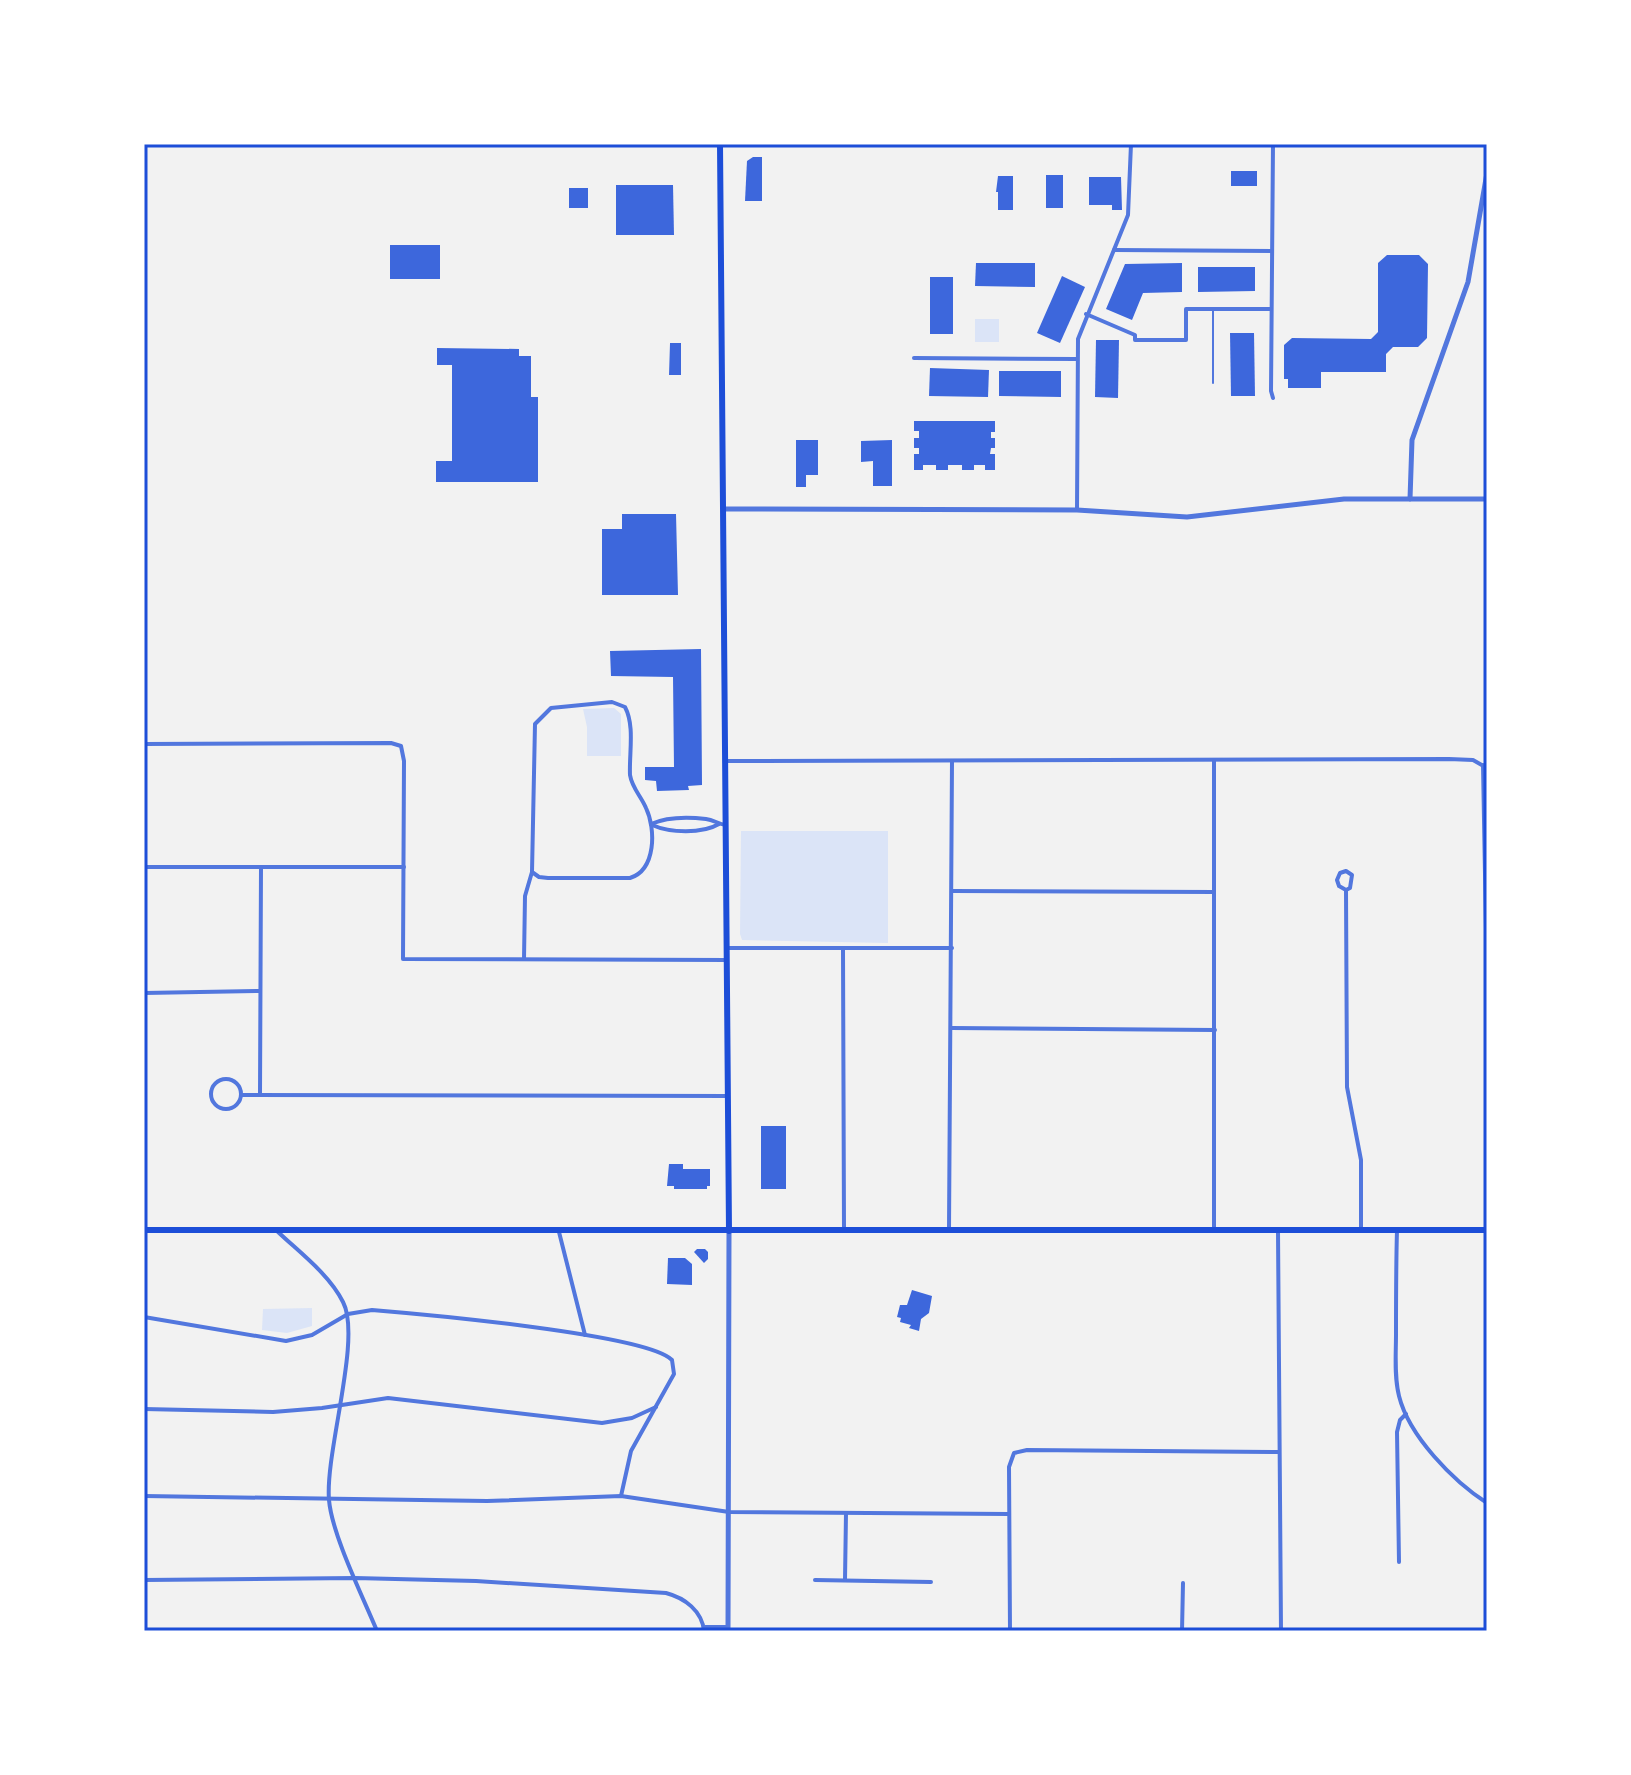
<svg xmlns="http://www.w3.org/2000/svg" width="1631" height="1775" font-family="'PT Serif',serif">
<rect width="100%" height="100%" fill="#f2f2f2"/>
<g fill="#dbe4f7">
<rect x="975" y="319" width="24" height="23"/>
<path d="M614,708L621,714V756H587V727L583,709Z"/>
<path d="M741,831H888V943L742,940L740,934Z"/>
<path d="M312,1308V1326L287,1333L262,1330L263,1309Z"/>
</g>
<g fill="#3d67dc">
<path d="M762,157V201H745L747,161L753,157Z"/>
<rect x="1231" y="171" width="26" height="15"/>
<rect x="1046" y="175" width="17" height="33"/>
<path d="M998,176H1013V210H998V192H996Z"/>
<path d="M1089,177H1121L1122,210H1112V205H1089Z"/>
<path d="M616,185H673L674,235H616Z"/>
<rect x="569" y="188" width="19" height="20"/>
<rect x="390" y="245" width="50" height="34"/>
<path d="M1387,255H1419L1428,264L1427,338L1418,347H1393L1386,354V372H1321V388H1288V379H1284V345L1292,338L1371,339L1378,332V263Z"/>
<path d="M976,263H1035V287L975,286Z"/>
<path d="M1182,263V292L1143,293L1132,320L1106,309L1125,264Z"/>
<path d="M1198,267H1255V291L1198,292Z"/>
<path d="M1062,276L1085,287L1060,343L1037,333Z"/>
<rect x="930" y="277" width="23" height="57"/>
<path d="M1230,333H1254L1255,396H1231Z"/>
<path d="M1096,340H1119L1118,398L1095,397Z"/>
<path d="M670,343H681V375H669Z"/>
<path d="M437,348L519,349V356H531V397H538V482H436V461H452V365H437Z"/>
<path d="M930,368L989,370L988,397L929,396Z"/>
<path d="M999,371H1061V397L999,396Z"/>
<path d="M914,421H995V432H991V438H995V448H991L990,454H995V470H985V465H974V470H962V465H948V470H936V465H923V470H914V454H919V448H914V438H919V431H914Z"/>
<path d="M796,440H818V475H806V487H796Z"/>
<path d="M892,440V486H873V461L861,462V441Z"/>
<path d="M622,514H676L678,595H602V529H622Z"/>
<path d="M701,649L702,785L688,786L689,790L657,791L656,781L645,780V767H674L673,677L611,676L610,651Z"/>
<rect x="761" y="1126" width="25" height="63"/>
<path d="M669,1164H683V1169H710V1186H707V1189H674V1186H667Z"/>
<path d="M697,1249H705L708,1252V1259L704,1263L694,1252Z"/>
<path d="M668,1258H685L692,1264V1285L667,1284Z"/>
<path d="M912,1290L932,1296L929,1313L921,1319L919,1331L909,1328L911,1325L900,1322L901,1318L897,1317L900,1305H907Z"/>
</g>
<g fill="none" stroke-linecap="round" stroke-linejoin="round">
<path stroke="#5277de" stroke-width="2" d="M1213,308V383"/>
<g stroke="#5277de" stroke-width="4">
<path d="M1273,144L1271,391L1273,398"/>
<path d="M1114,250L1272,251"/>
<path d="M1086,314L1135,335V340H1186V309H1271"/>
<path d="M914,358L1077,359"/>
<path d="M1077,510L1078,339L1128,215L1131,144"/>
<path d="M144,744L391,743L401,746L404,761L403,959L727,960"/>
<path d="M726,761L1449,759L1473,760L1487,768"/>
<path d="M1214,761V1230"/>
<path d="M1483,765L1487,983"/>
<path d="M651,824C667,817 689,817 706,819C714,820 718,824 726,825"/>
<path d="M652,825C670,833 702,834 719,824"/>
<path d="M144,867H404"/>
<path d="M1346,890L1339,886L1337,880L1340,873L1346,871L1352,875L1350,888L1346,890L1347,1087L1361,1160V1230"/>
<path d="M953,891L1214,892"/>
<path d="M727,948H952"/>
<path d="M843,950L844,1231"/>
<path d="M524,959L525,896L532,872L535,724L551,708L612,702L625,707C635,726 629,753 630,775C632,788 641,796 646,808C656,829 656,870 630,878H548L539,877L532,872"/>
<path d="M144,993L260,991"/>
<path d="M951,1028L1215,1030"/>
<circle cx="226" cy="1094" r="15"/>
<path d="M260,1094L261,867"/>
<path d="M241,1095L727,1096"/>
<path d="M949,1230L952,761"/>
<path d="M1397,1230C1396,1265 1396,1300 1396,1334C1396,1354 1394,1376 1399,1396C1409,1436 1453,1481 1487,1503"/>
<path d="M277,1231C299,1252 329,1274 343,1302C362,1338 325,1452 329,1500C332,1535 363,1597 377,1631"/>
<path d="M1278,1231L1281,1631"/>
<path d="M559,1232L585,1335"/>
<path d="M144,1317L286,1341L312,1335L348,1314L372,1310C420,1314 647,1334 672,1360L674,1374L631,1451L621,1496"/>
<path d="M144,1409L273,1412L322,1408L388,1398L602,1423L632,1418L656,1407"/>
<path d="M144,1496L487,1501L621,1496L729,1512L1009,1514"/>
<path d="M1399,1562L1397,1432L1400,1420L1406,1414"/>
<path d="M144,1580L355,1578L476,1581L666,1593C685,1598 702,1611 704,1631"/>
<path d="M815,1580L931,1582"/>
<path d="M845,1580L846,1513"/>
<path d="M704,1627H728"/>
<path d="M1010,1631L1009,1467L1014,1453L1027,1450L1279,1452"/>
<path d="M1182,1631L1183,1583"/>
</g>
<g stroke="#5277de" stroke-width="5">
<path d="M1410,499L1412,440L1468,282L1487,173"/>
<path d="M724,509L1077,510L1187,517L1344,499H1487"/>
<path d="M728,1631L729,1231"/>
</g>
<g stroke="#1d4ed8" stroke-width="6">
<path d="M720,144L729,1231"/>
<path d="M144,1230H1487"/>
</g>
</g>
<rect width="1631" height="1775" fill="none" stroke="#ffffff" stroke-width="292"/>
<rect x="146" y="146" width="1339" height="1483" fill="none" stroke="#1d4ed8" stroke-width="3"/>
</svg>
